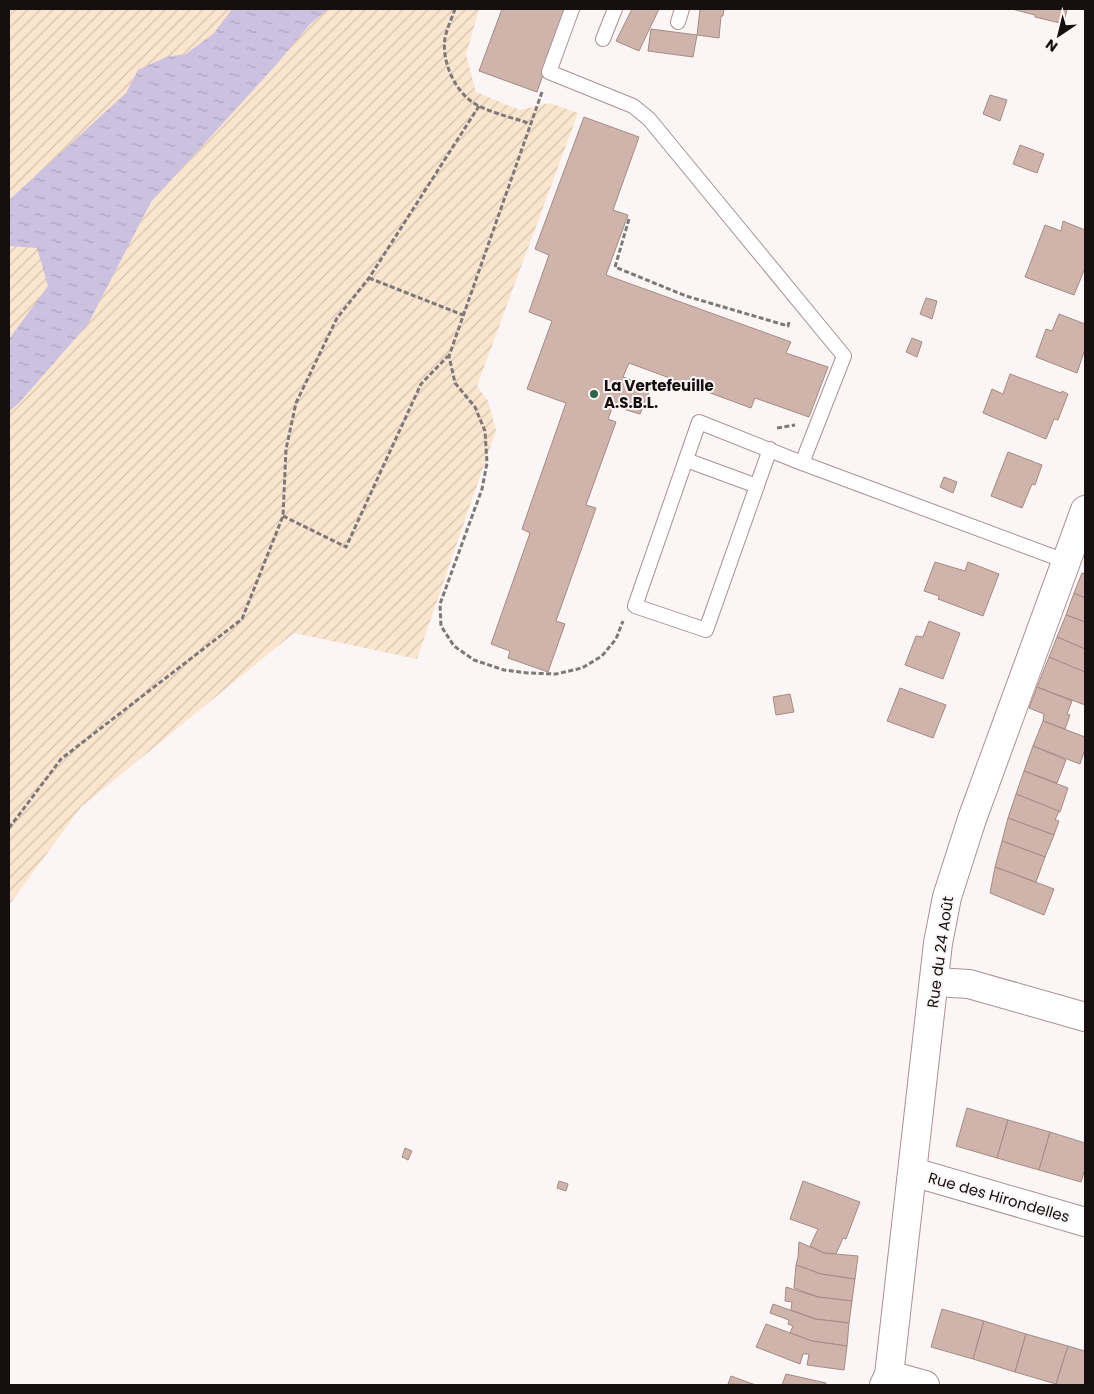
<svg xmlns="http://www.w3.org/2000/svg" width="1094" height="1394" font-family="Poppins,sans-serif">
<defs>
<pattern id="garden-furrows" width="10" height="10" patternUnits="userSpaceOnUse" patternTransform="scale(1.25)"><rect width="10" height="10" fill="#fae5cf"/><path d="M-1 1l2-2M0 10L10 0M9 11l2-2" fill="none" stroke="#d6c3b1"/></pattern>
<pattern id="water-ripples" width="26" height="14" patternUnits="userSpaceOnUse" patternTransform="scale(1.25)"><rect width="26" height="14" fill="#ccc1de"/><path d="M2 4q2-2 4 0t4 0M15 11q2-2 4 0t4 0" fill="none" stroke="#aea5bd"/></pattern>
</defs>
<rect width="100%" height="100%" fill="#fbf5f6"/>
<path fill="url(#garden-furrows)" d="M9,9H479L466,55L476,92L520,110L550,103L578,113L477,386L488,401L496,430L417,659L294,633L81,807L9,905Z"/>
<path fill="url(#water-ripples)" d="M232,9H328L310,24L276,65L151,202L88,324L19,403L9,411V339L48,286L37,248L9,246V200L126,93L138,70L166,57L186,54L214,33Z"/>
<g fill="#cfb4ac" stroke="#a58b83">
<path d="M502,9H566L537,92L479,71Z"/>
<path d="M632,9H659L639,51L616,41Z"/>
<path d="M700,9H724L723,16H721L719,38L697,35Z"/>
<path d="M1012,9H1067L1064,24L1035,17V15Z"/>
<path d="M651,29L697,35L693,57L648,51Z"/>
<path d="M990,95L1007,100L1000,121L983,114Z"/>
<path d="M584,117L639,137L613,210L628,215L606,275L791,342L786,353L828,367L809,417L755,398L751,408L629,363L623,377L651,387L640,414L613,406L608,419L616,422L586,505L596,508L556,621L565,624L548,672L508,658L510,651L491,644L530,533L522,529L566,403L527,389L552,321L529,312L549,255L535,249Z"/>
<path d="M1020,145L1044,154L1037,173L1013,164Z"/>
<path d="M1063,221L1085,230V268L1074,295L1025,277L1045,225L1061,231Z"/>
<path d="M926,298L937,301L932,319L920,314Z"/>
<path d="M1059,314L1085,324V349L1077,373L1036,357L1046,329L1052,331Z"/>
<path d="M912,338L922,342L917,357L906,352Z"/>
<path d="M1010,374L1061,393L1062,391L1068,394L1058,420L1054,419L1046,439L983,413L992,389L1003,394Z"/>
<path d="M1008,452L1042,465L1035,485L1032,484L1022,508L991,496Z"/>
<path d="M944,477L957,482L953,493L940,487Z"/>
<path d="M935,562L965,571L968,562L999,574L983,616L938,599L939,596L924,591Z"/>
<path d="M1082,573L1085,574V598L1074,593Z"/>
<path d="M1074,593L1085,598V622L1066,615Z"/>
<path d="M1066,615L1085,622V649L1057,637Z"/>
<path d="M929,621L960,633L943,679L905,665L916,636L923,637Z"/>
<path d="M1057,637L1085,649V673L1049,657Z"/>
<path d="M1049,657L1085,672V705L1037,687Z"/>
<path d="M1037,687L1072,701L1067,714L1070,715L1065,729L1043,721L1044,714L1029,708Z"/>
<path d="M900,688L946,705L933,738L887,721Z"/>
<path d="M790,694L794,712L776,715L773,697Z"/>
<path d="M1043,721L1085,737V749L1080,764L1033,746Z"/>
<path d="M1033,746L1066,760L1057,783L1024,771Z"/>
<path d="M1024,771L1068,788L1060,812L1016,794Z"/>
<path d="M1016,794L1059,811L1055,820L1059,821L1054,835L1008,818Z"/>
<path d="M1008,818L1054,835L1045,857L1002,841Z"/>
<path d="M1002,841L1045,857L1036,882L995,867Z"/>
<path d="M995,867L1054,889L1044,915L990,893Z"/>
<path d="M967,1108L1008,1120L997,1158L956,1146Z"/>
<path d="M1008,1120L1050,1132L1039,1170L997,1158Z"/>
<path d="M1050,1132L1085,1143V1169L1081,1182L1039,1170Z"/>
<path d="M405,1148L412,1151L408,1160L402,1157Z"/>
<path d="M559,1181L568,1184L566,1191L557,1188Z"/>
<path d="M803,1181L860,1202L846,1239L843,1238L836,1254L824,1253L810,1246L818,1229L790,1219Z"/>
<path d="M799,1242L824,1253L858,1256L855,1279L821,1274L796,1265L798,1257Z"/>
<path d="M796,1265L821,1274L855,1279L852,1301L818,1297L794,1288Z"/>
<path d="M786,1287L818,1297L852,1301L849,1323L815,1319L791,1310L792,1302L785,1301Z"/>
<path d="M773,1304L815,1319L849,1323L847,1346L812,1341L790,1333L793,1326L788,1324L789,1320L770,1313Z"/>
<path d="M942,1309L984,1321L973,1359L931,1347Z"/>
<path d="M984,1321L1026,1334L1015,1372L973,1359Z"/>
<path d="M766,1324L812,1341L847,1346L844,1370L807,1365L809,1354H803L800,1364L756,1347Z"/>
<path d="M1026,1334L1068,1346L1056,1384L1015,1372Z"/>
<path d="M1068,1346L1085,1351V1385H1062L1056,1384Z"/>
<path d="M786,1374L826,1383V1385H782Z"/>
<path d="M731,1376L750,1383L756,1385L728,1384Z"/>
</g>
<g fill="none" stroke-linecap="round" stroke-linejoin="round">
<g stroke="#ac9095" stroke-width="16">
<g id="lane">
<path d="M572,9L549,72L633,106L649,119L844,356L802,463"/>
<path d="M678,22L682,9"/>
<path d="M603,39L615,9"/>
<path d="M770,449L706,630L635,606L699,422L802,463L1065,561"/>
<path d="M686,460L757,486"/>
</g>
</g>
<g stroke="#ac9095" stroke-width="30">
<g id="street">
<path d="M935,982L969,984L1085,1017"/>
<path d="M913,1172L1085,1222"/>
<path d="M889,1375L925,1385"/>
<path d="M884,1385L889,1375L938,943L947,897L972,819L1085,510"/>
</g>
</g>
<g stroke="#7f7879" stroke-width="3" stroke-dasharray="5 2.5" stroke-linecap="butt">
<path d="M455,9C452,18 447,28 445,38C441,63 457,96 479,106C495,114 514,118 531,124"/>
<path d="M542,92L449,356L455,383L475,407L485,431L487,463L482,489L440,604L441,626L454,646L474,660L504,670L528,673L556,674L582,668L602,656L616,639L623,621"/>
<path d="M629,219L615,267L686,296L788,326L789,322"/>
<path d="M369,278L463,315"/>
<path d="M777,428L795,425"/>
<path d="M283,516L346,547L421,384L448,356"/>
<path d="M9,828L61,759L242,619L283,516L286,449L296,403L337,318L369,278L479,106"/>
</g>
<use href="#lane" stroke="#fff" stroke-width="14"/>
<use href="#street" stroke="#fff" stroke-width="28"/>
</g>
<circle fill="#2b634b" stroke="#fbf5f6" stroke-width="2" cx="594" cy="394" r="5"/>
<g text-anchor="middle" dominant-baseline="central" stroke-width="4" stroke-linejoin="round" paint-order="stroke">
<g font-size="15" font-weight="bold" fill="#170e10" stroke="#fbf5f6" text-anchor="start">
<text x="604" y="385">La Vertefeuille<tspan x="604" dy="17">A.S.B.L.</tspan></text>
</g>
<g font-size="15" fill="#170e10" stroke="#fbf5f6">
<text transform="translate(940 952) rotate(-82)">Rue du 24 Août</text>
<text transform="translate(999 1197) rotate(16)">Rue des Hirondelles</text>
</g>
</g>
<rect width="1094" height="1394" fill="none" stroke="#170e10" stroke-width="20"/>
<g transform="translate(1059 35) rotate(215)" stroke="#fbf5f6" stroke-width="4" paint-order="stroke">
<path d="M0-4L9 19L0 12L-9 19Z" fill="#170e10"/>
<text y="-8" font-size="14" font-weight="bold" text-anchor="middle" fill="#170e10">N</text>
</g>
</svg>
